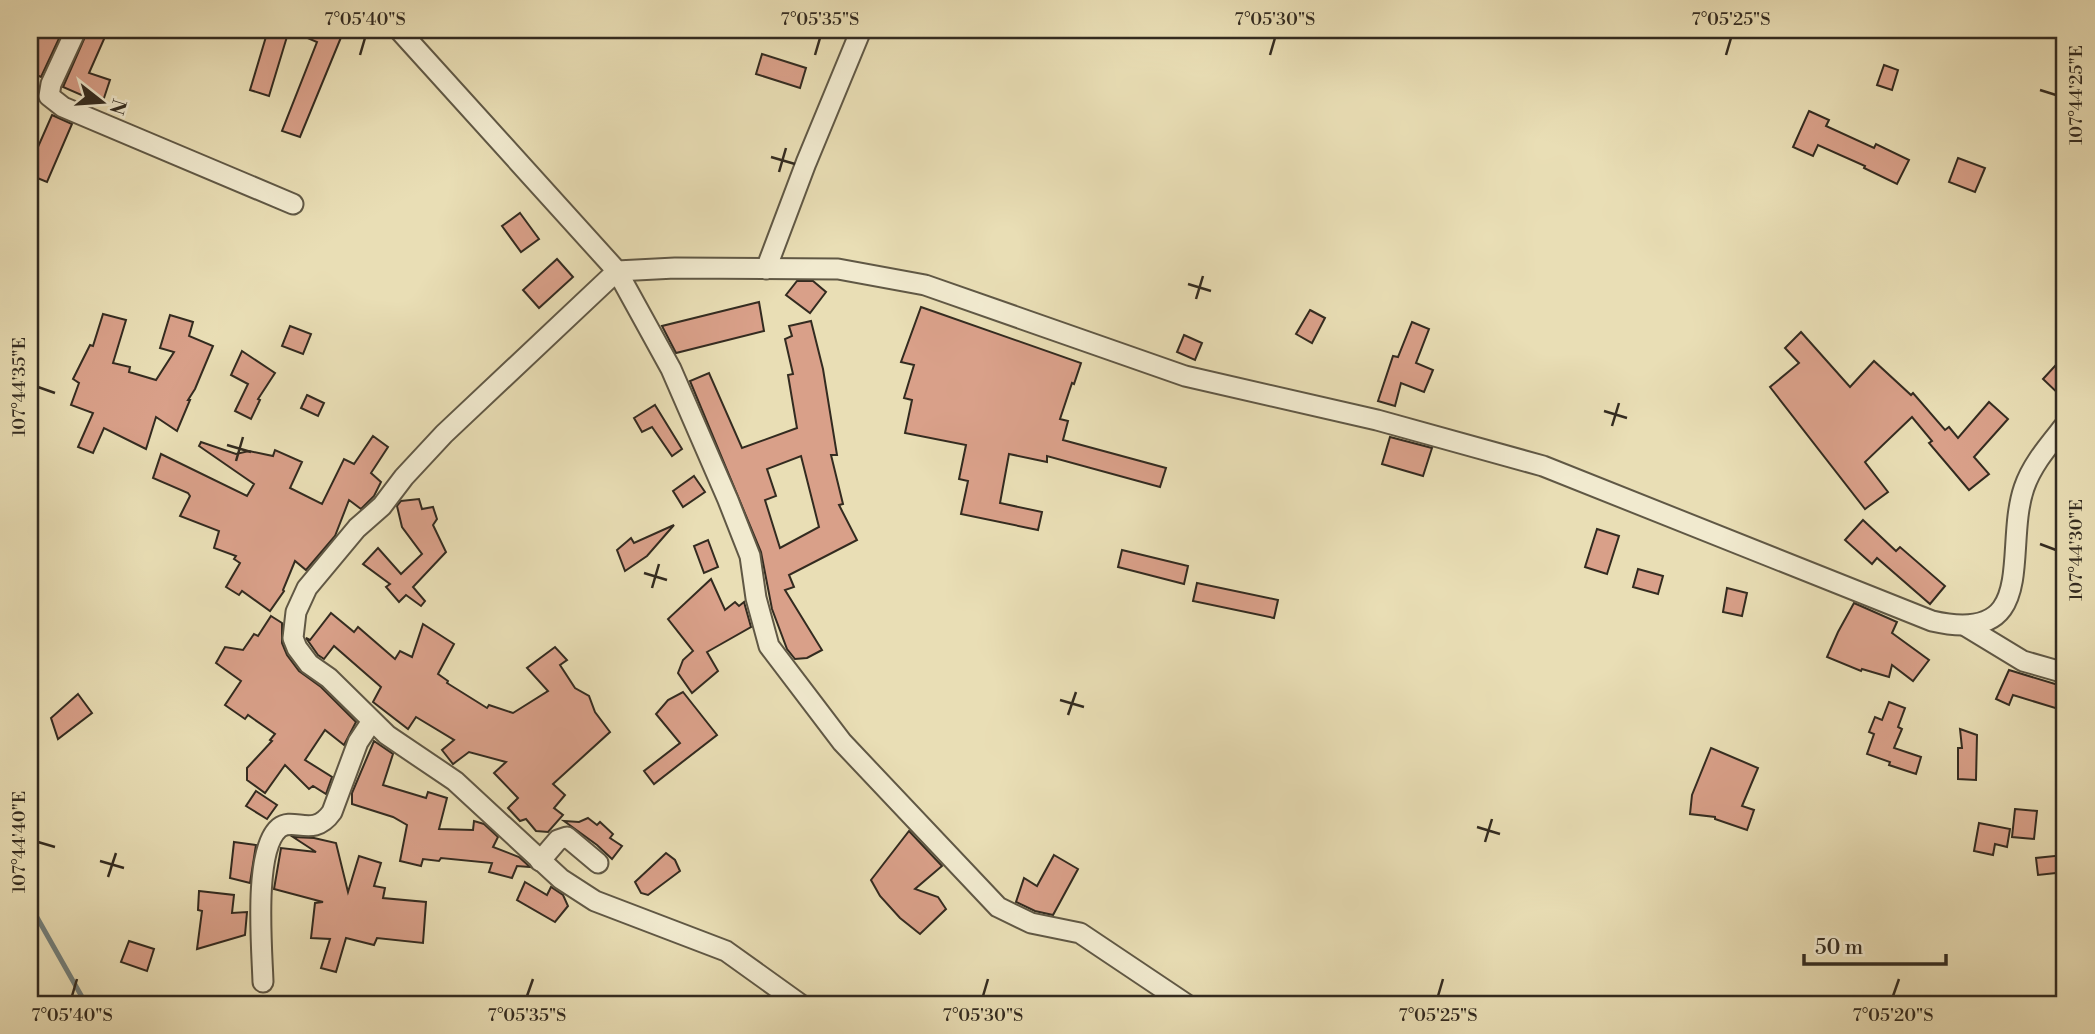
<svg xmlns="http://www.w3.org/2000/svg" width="2095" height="1034" font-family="'Libre Bodoni',serif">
<rect width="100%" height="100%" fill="#e9deb5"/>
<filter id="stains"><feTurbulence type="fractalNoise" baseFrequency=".00286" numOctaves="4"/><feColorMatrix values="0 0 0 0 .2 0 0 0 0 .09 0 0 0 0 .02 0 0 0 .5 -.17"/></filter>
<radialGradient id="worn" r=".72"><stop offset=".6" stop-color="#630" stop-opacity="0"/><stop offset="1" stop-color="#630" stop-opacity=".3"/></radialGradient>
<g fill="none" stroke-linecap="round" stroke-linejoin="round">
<path stroke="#73807c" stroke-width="5" d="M30,905L86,1004"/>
</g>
<g fill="#d9a089" stroke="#332b20" stroke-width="2" fill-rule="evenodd">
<path d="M37,30H63L41,77L30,72V45Z"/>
<path d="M88,30H108L89,73L110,80L102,104L63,87Z"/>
<path d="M268,30H329L342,35L300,137L282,131L317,42L289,30L269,96L250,90Z"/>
<path d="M762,54L806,68L800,88L756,74Z"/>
<path d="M1884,65L1898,70L1892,90L1877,85Z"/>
<path d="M1809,111L1829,120L1826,126L1874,148L1876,144L1909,160L1897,184L1864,168L1865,166L1818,145L1813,156L1793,147Z"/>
<path d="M52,115L72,124L47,182L30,175V165Z"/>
<path d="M1958,158L1985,168L1975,192L1949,182Z"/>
<path d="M520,213L539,239L521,252L502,226Z"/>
<path d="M557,259L573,277L539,308L523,290Z"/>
<path d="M797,281H813L826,292L810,313L786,295Z"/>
<path d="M759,302L764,331L676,353L662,326Z"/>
<path d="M921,307L1081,363L1074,384L1072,383L1060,419L1068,421L1063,440L1166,468L1160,487L1047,456V462L1009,454L1000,503L1042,512L1038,530L961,514L968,481L959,479L966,445L905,433L912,400L904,398L914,365L901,362Z"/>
<path d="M1310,310L1325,318L1312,343L1296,334Z"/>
<path d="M103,314L126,320L113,363L130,367L129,372L156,380L174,352L160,348L170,315L193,322L189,336L213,346L195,389L188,400H190L177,431L156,417L146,449L104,428L93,453L78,447L93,413L71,405L79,383L73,379L90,345L93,346Z"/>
<path d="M811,321L823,369L837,455H831L843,504L839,505L857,540L789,575L794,587L785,590L822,650L807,658L795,659L787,649L772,609L761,552L690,381L709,373L742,448L797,428L788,375L793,374L785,339L792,336L789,326ZM801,456L819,527L780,548L765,500L776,496L767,469Z"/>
<path d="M1412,322L1429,329L1416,363L1433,370L1424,392L1401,383L1395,406L1378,401L1393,356L1398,357Z"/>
<path d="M290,326L311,334L303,354L282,346Z"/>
<path d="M1801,332L1850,387L1874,361L1911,395L1913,393L1945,430L1949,427L1958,438L1989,402L2008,419L1974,457L1989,474L1969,490L1929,443L1932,441L1912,417L1865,462L1888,492L1865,509L1770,387L1799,363L1785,348Z"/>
<path d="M1184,335L1202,343L1195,360L1177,352Z"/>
<path d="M242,351L275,373L258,399L260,400L251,419L235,411L248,384L231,375Z"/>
<path d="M2065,355V400L2043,379Z"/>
<path d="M307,395L324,403L318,416L301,408Z"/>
<path d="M655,405L682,449L672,456L652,427L642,432L634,418Z"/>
<path d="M373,436L388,447L371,473L381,482L374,496L361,509L349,500L335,536L306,570L295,561L283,590L284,591L270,611L242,591L239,595L226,587L240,563L234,559L236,556L214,548L219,531L180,516L190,496L188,493L153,478L161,454L247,496L254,484L199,446L201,442L236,454L249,451L273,456L275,450L302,462L290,488L322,504L344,459L354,464Z"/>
<path d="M1390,437L1432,448L1423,476L1382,464Z"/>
<path d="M694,476L705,492L683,507L673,491Z"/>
<path d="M419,499L422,509L433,507L437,519L433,525L446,552L413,587L425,601L421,606L406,595L399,602L386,587L390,584L363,564L378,548L401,574L422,554L402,527L397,506L401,501Z"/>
<path d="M1863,520L1896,551L1900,547L1945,586L1930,604L1877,558L1872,564L1845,540Z"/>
<path d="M674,525L647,556L625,571L617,550L631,538L634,543Z"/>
<path d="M1597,529L1619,536L1607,574L1585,567Z"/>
<path d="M708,540L718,567L704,573L694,546Z"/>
<path d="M1122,550L1188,566L1184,584L1118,567Z"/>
<path d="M1638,569L1663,576L1658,594L1633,587Z"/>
<path d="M711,579L725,610L735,602L739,606L744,602L751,627L707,652L718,671L692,693L678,673L683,660L693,651L668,619Z"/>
<path d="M1197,583L1278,600L1274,618L1193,601Z"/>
<path d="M1727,588L1747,593L1742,616L1723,612Z"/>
<path d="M1854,603L1897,622L1892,633L1929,660L1913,681L1892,665L1889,677L1862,669L1861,671L1827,657L1838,632Z"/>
<path d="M331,613L354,632L358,627L395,659L400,651L412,657L423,624L454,644L438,674L448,681L447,683L487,708L489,705L513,713L548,691L527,668L555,647L567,660L560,665L575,688L589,696L595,712L610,732L553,784L565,795L554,808L563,815L548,832L536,831L526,819L520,821L508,808L518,798L494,773L506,762L469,752L453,764L442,750L454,740L416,717L408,729L373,702L381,687L334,646L324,659L318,655L306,638L310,640Z"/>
<path d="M271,616L282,623V643L287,655L299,671L321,687L356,722L344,745L325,730L305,760L332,777L326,794L313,786L309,789L285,765L265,793L247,780V768L272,741L270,740L275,734L248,715L245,719L225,705L241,681L216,663L225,647L243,650L254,634L258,636Z"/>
<path d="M2009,670L2065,687V711L2013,695L2009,705L1996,699Z"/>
<path d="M683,692L717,735L654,784L644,771L680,743L656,714L668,700Z"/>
<path d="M78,694L92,713L58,739L51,718Z"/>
<path d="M1889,702L1905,708L1898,727L1902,729L1894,748L1921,757L1916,774L1889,765L1890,762L1867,754L1874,734L1869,732L1875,717L1882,720Z"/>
<path d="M1960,729L1977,735L1976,780L1958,779V748H1962Z"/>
<path d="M374,741L393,754L383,785L426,798L428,792L447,798L439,829L473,830L474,821L484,824L498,837L493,847L519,857L530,867L517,866L512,878L489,872L492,863L441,858L439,861L423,859L421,866L400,861L407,825L393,817L352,804V793Z"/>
<path d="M1711,748L1758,768L1742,806L1754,810L1747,830L1715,819V817L1690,814L1692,795Z"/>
<path d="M256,791L277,805L267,819L246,806Z"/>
<path d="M2015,809L2037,811L2034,839L2012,837Z"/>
<path d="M588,818L597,825L600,822L613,834L610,838L622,846L612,859L597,845L564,821L579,822Z"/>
<path d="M1979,823L2010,829L2007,847L1995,844L1993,855L1974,851Z"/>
<path d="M909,831L942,866L915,889L938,897L946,909L920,934L900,918L880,896L871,880Z"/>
<path d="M293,837L314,838L336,843L348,892L359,856L381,863L374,886L385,888L383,898L426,902L423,943L377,938L374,945L346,938L336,972L321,968L330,939L311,938L315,903L323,902L274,889L281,848L316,852Z"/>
<path d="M234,842L256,845L250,883L230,878Z"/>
<path d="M666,853L675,860L680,871L648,895L641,893L635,882Z"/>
<path d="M1054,855L1078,869L1053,915L1035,911L1016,902L1024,878L1037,886Z"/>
<path d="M2064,855L2065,872L2038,875L2036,858Z"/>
<path d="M525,882L547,895L551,887L563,895L568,906L555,922L517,900Z"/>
<path d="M199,891L234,895L232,913L247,912L245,935L197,949L202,911L198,910Z"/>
<path d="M129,941L154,949L147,971L121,962Z"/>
</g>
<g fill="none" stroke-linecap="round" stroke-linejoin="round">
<g stroke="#605845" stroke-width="23">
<g id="minor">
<path d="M76,30L51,84L49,96L63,107L293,204"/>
<path d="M399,30L617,271L675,268L838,269L925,285L1185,376L1377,420L1543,466L1932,621C2041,646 2003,550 2024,488C2032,464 2050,444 2065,425"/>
<path d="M766,269L806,163L861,30"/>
<path d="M1967,627L2023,661L2065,673"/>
<path d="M540,861L558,840L567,837L598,863"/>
<path d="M263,982C262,949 253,850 279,828C294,816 313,839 332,812L358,742L372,721"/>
<path d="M800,1004L726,951L595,901L561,879L455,781L387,735L329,678L309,664L297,648L293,638L296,612L307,588L357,528L382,506L404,477L444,434L617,271L671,369L728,500L750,556L756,598L769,646L842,742L998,907L1031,923L1080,933L1186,1004"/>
</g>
</g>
<use href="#minor" stroke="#f1eacf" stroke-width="19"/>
</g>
<path fill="none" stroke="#332b20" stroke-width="2.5" d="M360,55L365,38M815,55L820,38M1270,55L1275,38M1726,55L1731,38M2040,90L2056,95M771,157L795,164M779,172L786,148M1188,284L1211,291M1196,299L1203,276M38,387L55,393M1604,411L1627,418M1612,426L1619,403M227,445L251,452M236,461L243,437M2040,544L2056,550M644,573L667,580M652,588L659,564M1060,700L1084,707M1068,715L1076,692M1477,827L1500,834M38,842L55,847M1485,842L1492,819M100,861L124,868M108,877L116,853M72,996L77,979M527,996L533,979M983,996L988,979M1438,996L1443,979M1893,996L1899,979"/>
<rect width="2095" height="1034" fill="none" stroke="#e9deb5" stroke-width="77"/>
<g transform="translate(102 102) rotate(107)" stroke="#f1eacf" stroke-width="5" paint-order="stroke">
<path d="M0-5L12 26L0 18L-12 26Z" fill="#332b20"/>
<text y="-10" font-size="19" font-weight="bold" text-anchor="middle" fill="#332b20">N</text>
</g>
<path d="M1804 954v10h142v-10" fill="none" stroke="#332b20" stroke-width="3.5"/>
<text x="1815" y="954" font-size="21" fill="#332b20" stroke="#f1eacf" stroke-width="5" paint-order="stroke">50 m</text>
<rect x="38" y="38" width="2018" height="958" fill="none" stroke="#332b20" stroke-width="2.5"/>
<g font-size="18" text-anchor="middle" fill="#332b20">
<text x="365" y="25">7°05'40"S</text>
<text x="820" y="25">7°05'35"S</text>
<text x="1275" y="25">7°05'30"S</text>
<text x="1731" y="25">7°05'25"S</text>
<text transform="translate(2076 95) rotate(-90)" y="6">107°44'25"E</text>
<text transform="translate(19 387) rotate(-90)" y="6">107°44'35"E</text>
<text transform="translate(2076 550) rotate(-90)" y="6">107°44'30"E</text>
<text transform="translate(19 842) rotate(-90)" y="6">107°44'40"E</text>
<text x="72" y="1021">7°05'40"S</text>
<text x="527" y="1021">7°05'35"S</text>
<text x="983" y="1021">7°05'30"S</text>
<text x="1438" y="1021">7°05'25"S</text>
<text x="1893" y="1021">7°05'20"S</text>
</g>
<rect width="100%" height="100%" filter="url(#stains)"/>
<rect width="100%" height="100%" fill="url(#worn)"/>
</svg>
